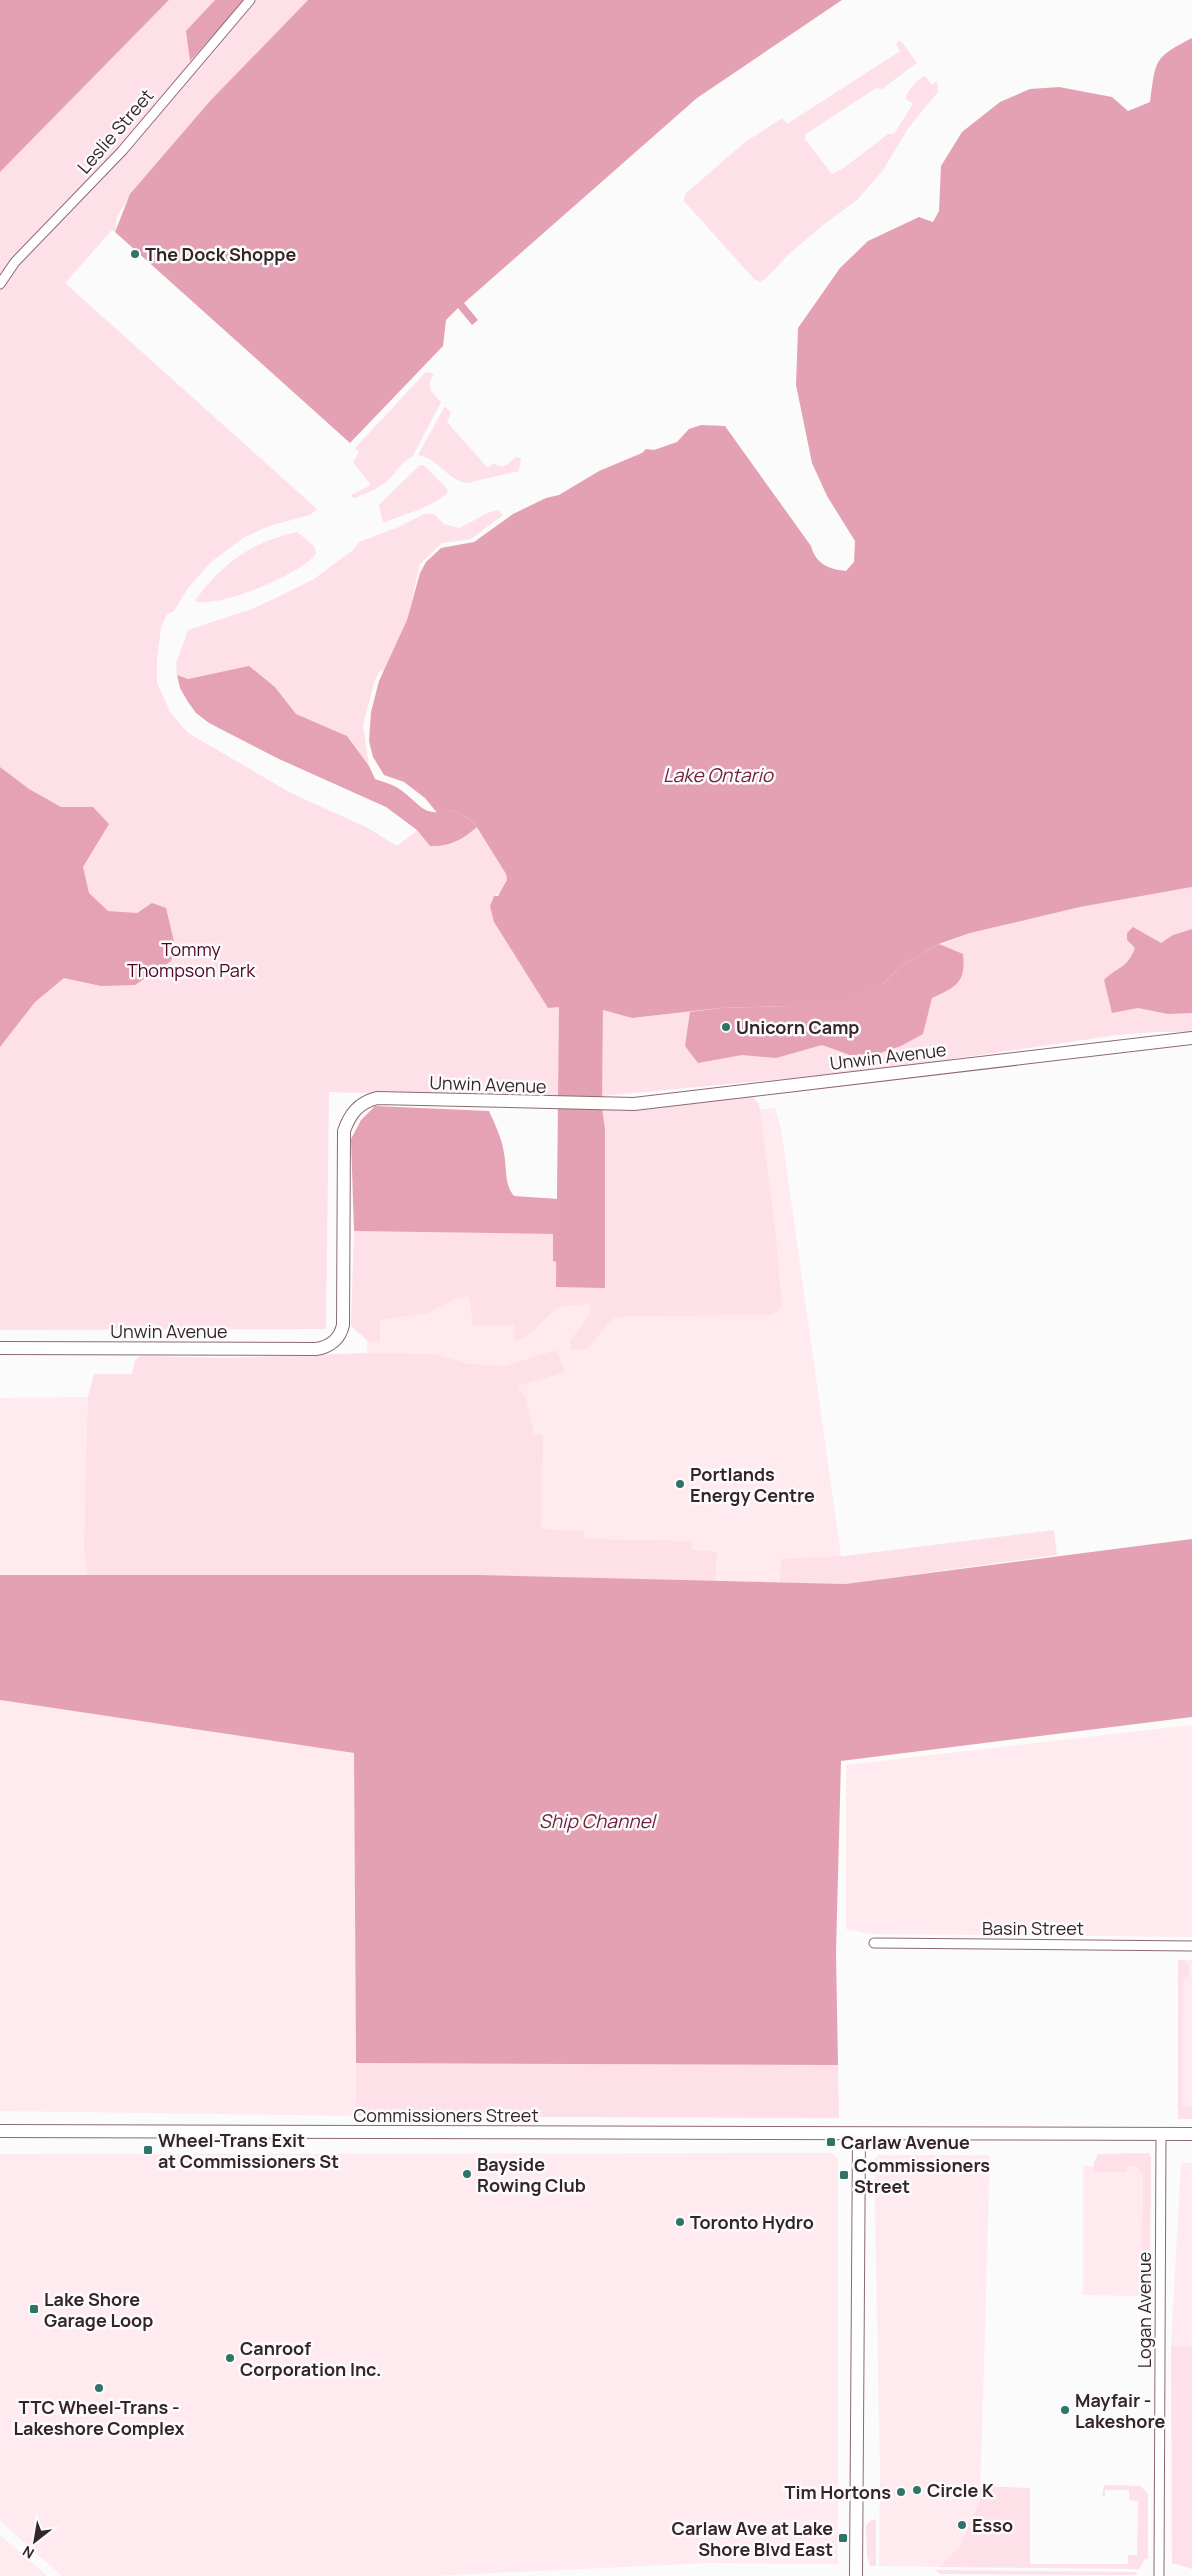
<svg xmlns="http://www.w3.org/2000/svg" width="1192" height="2576" font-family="Manrope,sans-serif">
<rect width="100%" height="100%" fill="#fbfbfb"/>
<g fill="#ffeaef">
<path d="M775,1108L781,1129L845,1584L480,1575H0V1398L88,1397L94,1374L366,1375L371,1232L481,1183L553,1261L557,1262L556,1287L752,1110Z"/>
<path d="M0,1700L354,1753L356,2116L0,2111Z"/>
<path d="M1192,1725V1937L872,1934L846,1929V1765Z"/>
<rect x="1178" y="1960" width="14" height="159"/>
<path d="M831,2153L838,2159V2564L710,2563L430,2576H62L0,2521V2154Z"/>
<path d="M878,2155H990L980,2501L960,2546L939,2567L879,2566L880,2472L874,2159Z"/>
<path d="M1181,2163H1192V2347L1171,2346Z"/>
<path d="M1083,2166H1094V2172H1127V2166H1136L1143,2174L1141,2296L1083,2295Z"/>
<path d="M0,2535L47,2576H0Z"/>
</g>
<g fill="#fee0e8">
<path d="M169,0H308L210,101L130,195L117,217L115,232L112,230L65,283L317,509L310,515L269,526L243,538L211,562L188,588L174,611L167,614L161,628L157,658V682L170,712L188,733L291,793L368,828L397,846L419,829L473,821L506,874L507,880L501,893L494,896L491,901L559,1007V1098L329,1092L326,1329L0,1330V172Z"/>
<path d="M898,41L902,42L917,63L882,89L876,88L806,134L805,139L832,174L845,167L888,134H894L913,104L905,98C910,89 915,81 925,76L932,85L937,81L938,92L909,127L883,170L858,199L823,225L790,253L766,278L760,282L754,279L684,201L685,194L744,143L782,118L787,124L900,51L896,44Z"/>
<path d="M430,372L434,375C424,387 433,393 441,402L413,456C402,461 398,470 390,478C380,488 367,493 355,498L352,497L351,495L371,485L353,462L359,452L355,448L425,373Z"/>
<path d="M445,406L451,413L447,422L488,468L494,463C504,470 508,464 516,457L521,459L519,471L467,483C446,480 439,458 418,455Z"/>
<path d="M420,465H424L447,489L448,492C434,507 402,515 383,523L379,505Z"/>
<path d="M498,510L503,515L471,539L442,543L420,564L407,621L386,669L379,672L374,683L363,725L369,766L347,736L296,714L275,687L249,667L187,679L177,675L176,664L188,630L255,608L314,579L353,550L359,542L399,527L424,514H434L444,524L459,528C472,523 484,512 498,510Z"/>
<path d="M297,532L314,546L316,553C305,573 215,610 195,601C220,564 254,541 297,532Z"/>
<path d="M1192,887V1032H1156L1118,1035L869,1071L602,1096L603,1010L632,1018L720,1008L787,1006L970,933L1080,907Z"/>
<path d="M752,1096L759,1104L775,1228L782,1305L777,1312L770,1315L627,1316L612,1319L587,1349L571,1350L570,1341L590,1314V1304C582,1305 566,1304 559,1308C543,1317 534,1336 515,1341L514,1325H473L469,1296L453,1300L428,1313L380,1320V1343L367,1340L351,1326L354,1231L553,1234V1261L557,1262L556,1287H605V1129L602,1108Z"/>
<path d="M556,1350L565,1372L517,1386L526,1398L534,1434L543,1435L541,1529L584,1531V1539L693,1541L692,1550L717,1552L715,1582L480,1575H88L84,1547L88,1397L94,1374H132L135,1360L141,1356L224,1358L367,1353L433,1354L469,1364L506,1366Z"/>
<path d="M1054,1530L1057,1555L845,1584L780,1583L781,1559L844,1556Z"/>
<path d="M1178,1960H1184L1189,1967V1976L1183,1978L1182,2106L1192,2107V2119H1178Z"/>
<path d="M356,2063L838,2065L839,2118L356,2116Z"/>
<path d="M1149,2153L1151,2158L1150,2282L1141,2287L1143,2174L1136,2166H1127V2172H1094V2162L1098,2154Z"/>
<path d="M1171,2346L1192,2347V2569L1172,2563Z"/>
<path d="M1104,2485L1140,2486L1148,2493V2559H1145L1139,2569L939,2567L960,2546L980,2501V2486L1030,2488V2564H1128V2555H1137L1138,2501L1129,2500V2490H1105V2496L1102,2497Z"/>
<path d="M876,2519V2566H870L867,2556L866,2526L870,2521Z"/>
<path d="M935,2570L1136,2572L1138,2574L1132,2575L940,2574Z"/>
</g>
<g fill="#e5a2b5">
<path d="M215,0H245L190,61L186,31Z"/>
<path d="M249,666L275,687L296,714L347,736L369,766L375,779C384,782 394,785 401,790C423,807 423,817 453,810L473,821L477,827C462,840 449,847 430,846L417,830L386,807L279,759L209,723L196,713L188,702L180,688L177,675L188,679Z"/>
<path d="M0,767L29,789L61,807H93L109,824L83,867L89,893L108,911L137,913L152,903L166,908L175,946L171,961L135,985L101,986L64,978L35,1002L0,1047Z"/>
<path d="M1133,927L1161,943L1173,935L1192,929V1013L1168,1014L1138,1008L1112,1013L1104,980C1118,966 1127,969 1135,948L1127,940V933Z"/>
<path d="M939,944L963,954C966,983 956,987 932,998L923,1034L901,1046L871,1056L850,1055L822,1045L776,1058L742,1055L698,1063L685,1046L690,1012L720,1008L787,1006L883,984L902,965Z"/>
<path d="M375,1106L489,1111C495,1124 502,1139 504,1153C507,1169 504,1184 514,1196L559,1199L557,1262L553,1261V1234L354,1231L351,1139L361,1120Z"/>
</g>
<g fill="#e4a1b4">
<path d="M0,0H169L0,172Z"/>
<path d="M308,0H842L697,98L464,303L478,320L472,325L458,308L446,320L443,346L350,443L115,232L130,194L210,101Z"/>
<path d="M1192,38V887L1080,907L970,933L939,944L902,965L883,984L850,1000L787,1006L720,1008L632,1018L603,1010L602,1108L605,1129V1288L556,1287L559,1007L548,1008L494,922L490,906L494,896H498L507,880L506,874L473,821L453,810L438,814L425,798L404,782L384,775L373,757L369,741L371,712L379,681L407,620L420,573L426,562L441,548L474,542L513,514L546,498L559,495L599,471L642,453L646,449L654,450L677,442L689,429L701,425L725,426L811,546C816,564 828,569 846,571L854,562L855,541L827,496L812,463L796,385L798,328L840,268L868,241L919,217L933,222L939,211L941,166L962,132L1000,102L1030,89L1059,87L1112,97L1128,111L1150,102C1156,60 1153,58 1192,38Z"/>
<path d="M1192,1539V1717L841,1761L836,1952L838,2065L356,2063L354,1753L0,1700V1575H480L845,1584Z"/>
</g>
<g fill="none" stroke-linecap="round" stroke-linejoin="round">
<g stroke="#8d6972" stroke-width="11">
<g id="street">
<path d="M0,284L15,262L122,151L250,0"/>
<path d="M874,1943L1192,1946"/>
<path d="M1159,2576L1161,2133"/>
</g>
</g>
<g stroke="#8d6972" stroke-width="14">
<g id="secondary">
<path d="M0,1348L316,1349C330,1347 340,1339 343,1325L344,1131C350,1114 358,1103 377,1098L634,1104L1192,1038"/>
<path d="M0,2131L1192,2134"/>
<path d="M856,2576L859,2134"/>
</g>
</g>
<use href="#street" stroke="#fff" stroke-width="9"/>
<use href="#secondary" stroke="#fff" stroke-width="12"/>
</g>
<g fill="#2f7469" stroke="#fbfbfb" stroke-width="2">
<circle cx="135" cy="254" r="5"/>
<circle cx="726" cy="1027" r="5"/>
<circle cx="680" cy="1484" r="5"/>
<rect x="826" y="2137" width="10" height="10" rx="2.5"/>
<rect x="143" y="2145" width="10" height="10" rx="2.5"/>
<circle cx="467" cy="2174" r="5"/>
<rect x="839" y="2170" width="10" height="10" rx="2.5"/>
<circle cx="680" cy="2222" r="5"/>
<rect x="29" y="2304" width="10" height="10" rx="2.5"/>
<circle cx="230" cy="2358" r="5"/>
<circle cx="99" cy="2388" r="5"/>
<circle cx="1065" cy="2410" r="5"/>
<circle cx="917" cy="2490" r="5"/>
<circle cx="901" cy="2492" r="5"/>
<circle cx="962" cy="2525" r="5"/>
<rect x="838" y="2533" width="10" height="10" rx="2.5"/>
</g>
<g text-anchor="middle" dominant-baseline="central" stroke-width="5" stroke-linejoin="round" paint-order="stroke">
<g font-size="18" fill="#35252a" stroke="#fbfbfb">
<text transform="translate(115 131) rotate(-49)">Leslie Street</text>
<text transform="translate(888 1056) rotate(-7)">Unwin Avenue</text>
<text transform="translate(488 1084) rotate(2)">Unwin Avenue</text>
<text x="169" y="1331">Unwin Avenue</text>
<text x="1033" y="1928">Basin Street</text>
<text x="446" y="2115">Commissioners Street</text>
<text transform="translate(1144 2310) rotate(-90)">Logan Avenue</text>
</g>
<g font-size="18" font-weight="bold" fill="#35252a" stroke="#fbfbfb" text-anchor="start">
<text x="145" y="254">The Dock Shoppe</text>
<text x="736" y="1027">Unicorn Camp</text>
<text x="690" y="1474">Portlands<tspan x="690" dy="21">Energy Centre</tspan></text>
<text x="158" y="2140">Wheel-Trans Exit<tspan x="158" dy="21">at Commissioners St</tspan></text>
<text x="841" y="2142">Carlaw Avenue</text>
<text x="477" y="2164">Bayside<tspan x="477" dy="21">Rowing Club</tspan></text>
<text x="854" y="2165">Commissioners<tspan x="854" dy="21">Street</tspan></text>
<text x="690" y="2222">Toronto Hydro</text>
<text x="44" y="2299">Lake Shore<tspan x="44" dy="21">Garage Loop</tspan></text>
<text x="240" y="2348">Canroof<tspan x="240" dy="21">Corporation Inc.</tspan></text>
<text x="1075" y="2400">Mayfair -<tspan x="1075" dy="21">Lakeshore</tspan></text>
<text x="99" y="2407" text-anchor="middle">TTC Wheel-Trans -<tspan x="99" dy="21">Lakeshore Complex</tspan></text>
<text x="927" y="2490">Circle K</text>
<text x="891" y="2492" text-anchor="end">Tim Hortons</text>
<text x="972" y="2525">Esso</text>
<text x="833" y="2528" text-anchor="end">Carlaw Ave at Lake<tspan x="833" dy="21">Shore Blvd East</tspan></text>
</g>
<g font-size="18" fill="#510126" stroke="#fbfbfb">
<text x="191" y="949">Tommy<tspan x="191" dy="21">Thompson Park</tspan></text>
</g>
<g font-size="19" font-style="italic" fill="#70223f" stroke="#fbfbfb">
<text x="718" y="775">Lake Ontario</text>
<text x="597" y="1821">Ship Channel</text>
</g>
</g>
<g transform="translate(35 2541) rotate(211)" stroke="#fbfbfb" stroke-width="4" paint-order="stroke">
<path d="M0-4L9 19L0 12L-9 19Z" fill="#35252a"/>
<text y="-8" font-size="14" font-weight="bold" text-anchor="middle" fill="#35252a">N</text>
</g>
</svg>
